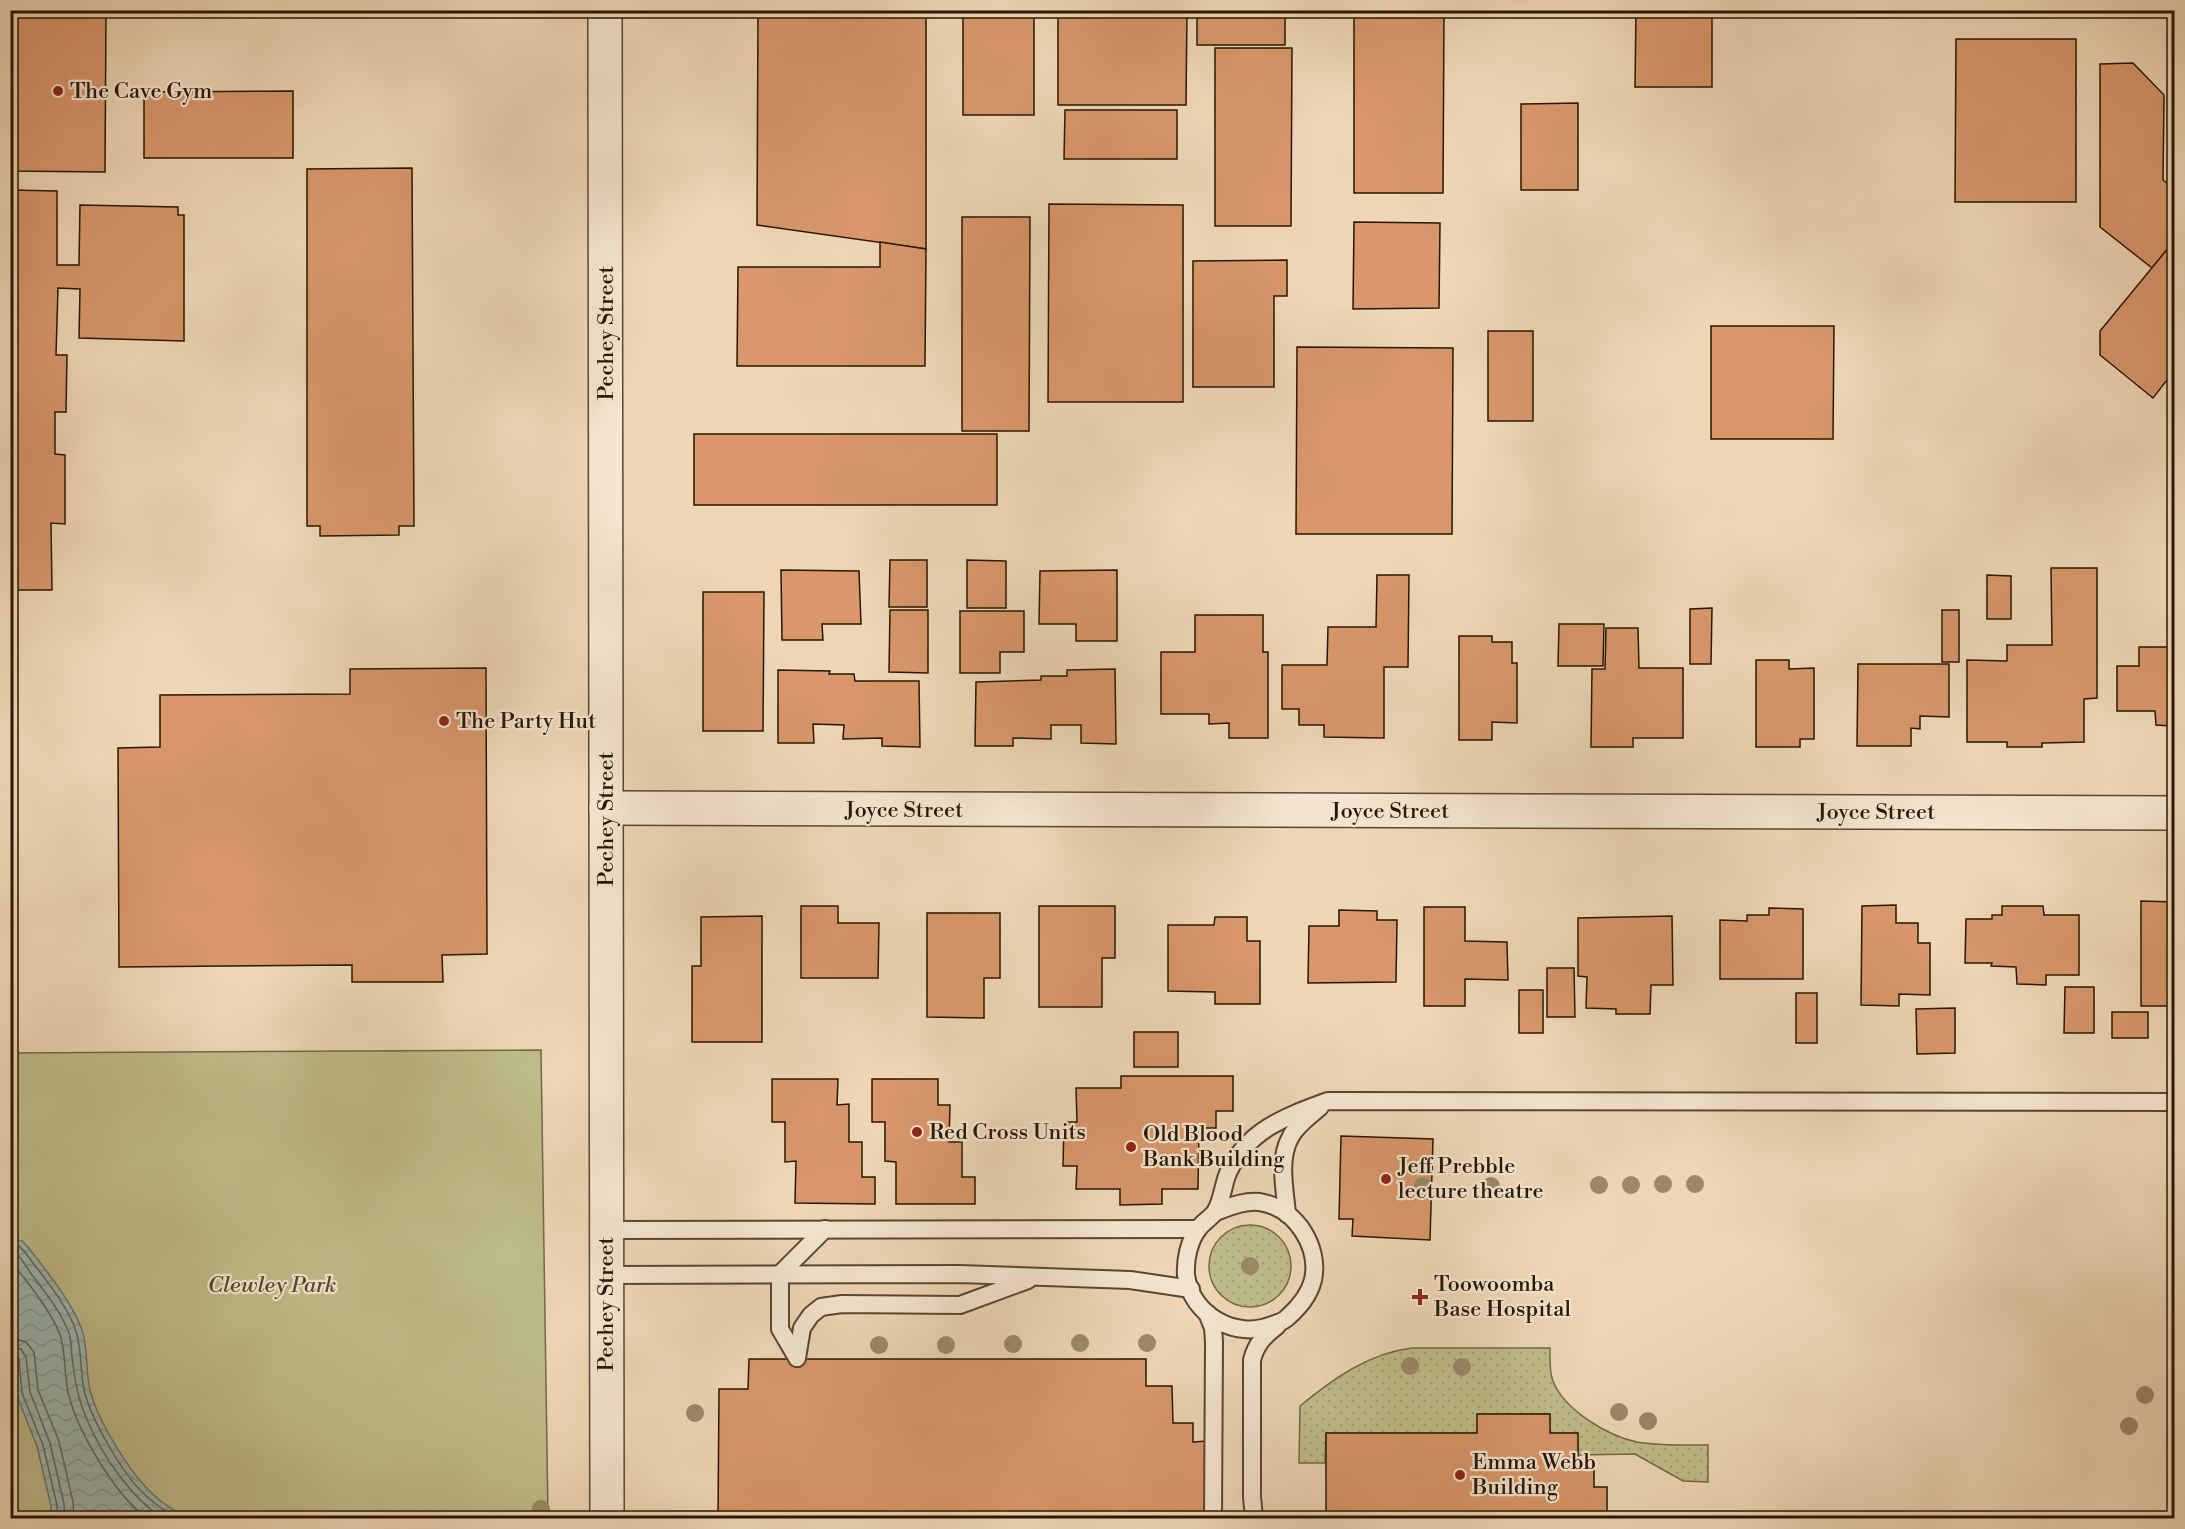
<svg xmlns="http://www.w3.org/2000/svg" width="2185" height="1529" font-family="'Libre Bodoni',serif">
<defs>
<pattern id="grass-dots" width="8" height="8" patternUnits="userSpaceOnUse" patternTransform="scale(1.5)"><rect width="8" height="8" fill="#bfbd8a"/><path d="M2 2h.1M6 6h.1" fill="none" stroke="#a4a275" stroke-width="1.8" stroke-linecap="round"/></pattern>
<pattern id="water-waves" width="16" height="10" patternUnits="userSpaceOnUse" patternTransform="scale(1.5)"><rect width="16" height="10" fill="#9bb8b4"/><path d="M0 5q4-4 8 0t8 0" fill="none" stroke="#859d99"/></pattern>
</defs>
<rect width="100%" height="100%" fill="#efd7b6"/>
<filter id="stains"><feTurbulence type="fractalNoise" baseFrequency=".00333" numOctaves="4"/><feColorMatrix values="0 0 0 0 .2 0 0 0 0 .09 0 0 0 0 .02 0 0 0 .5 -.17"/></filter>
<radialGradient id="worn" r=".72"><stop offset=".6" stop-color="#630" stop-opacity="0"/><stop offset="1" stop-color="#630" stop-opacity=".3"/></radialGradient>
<g fill="url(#grass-dots)" stroke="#726a46" stroke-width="1.5">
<circle cx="1250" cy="1266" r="41"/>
<path d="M1412,1348H1550C1550,1358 1549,1371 1553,1381C1564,1410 1608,1436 1637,1442C1660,1446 1684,1445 1708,1445V1482L1683,1481L1635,1454L1578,1455L1577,1433H1550L1549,1414H1478L1477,1433H1326L1325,1463H1299L1300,1406C1333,1379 1369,1353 1412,1348Z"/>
</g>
<path fill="#bfbd8a" stroke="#726a46" stroke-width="1.5" d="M541,1050L548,1518H11L10,1053Z"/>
<path fill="url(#water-waves)" stroke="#6c786d" stroke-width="1.5" d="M10,1239L22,1241L28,1247C47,1272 69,1298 81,1327C89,1346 85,1370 90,1390C98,1422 132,1477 157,1498C166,1506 177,1512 187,1518H51V1506L37,1446L16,1394L10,1340Z"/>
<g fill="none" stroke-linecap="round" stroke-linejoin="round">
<g stroke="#60685c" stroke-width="1.5">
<path d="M10,1245L19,1246L24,1251C41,1274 67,1304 76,1331C82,1350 80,1371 84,1390C91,1419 120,1469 140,1490C151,1501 163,1510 176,1518"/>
<path d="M10,1252C21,1254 26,1267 32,1275C45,1292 61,1312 69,1333C72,1343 71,1354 73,1364C75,1384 79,1403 88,1422C103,1457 131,1497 162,1518"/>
<path d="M10,1262C25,1277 55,1317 61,1338C66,1356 64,1377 69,1396C79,1434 116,1496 147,1518"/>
<path d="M10,1337L26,1342L34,1352L38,1390L59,1441L73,1502L74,1518"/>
<path d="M10,1346L21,1349L26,1357L30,1392L50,1443L64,1504L65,1518"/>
<path d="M10,1354L16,1355L19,1359L22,1393L43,1445L57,1505V1518"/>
</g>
</g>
<g fill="#d9976b" stroke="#261703" stroke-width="1.5">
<path d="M10,10H106L105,172L10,171Z"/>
<path d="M758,10H926V249L757,225Z"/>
<rect x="963" y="10" width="71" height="105"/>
<path d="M1058,10H1187L1186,105H1058Z"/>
<rect x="1197" y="10" width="88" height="35"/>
<path d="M1354,10H1444L1443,193H1354Z"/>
<rect x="1503" y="10" width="51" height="6"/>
<path d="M1636,10H1712V87H1635Z"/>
<path d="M1956,39H2076V202H1955Z"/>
<path d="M1215,48H1292L1291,226H1215Z"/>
<path d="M2133,63L2164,95L2163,180L2174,189V241L2152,268L2100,227V64Z"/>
<path d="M293,91V158H144V92Z"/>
<path d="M1578,103V190H1521V104Z"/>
<path d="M1065,110H1177V159H1064Z"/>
<path d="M412,168L414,526H399V535L320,536V526H307V169Z"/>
<path d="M10,190L57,191V265H79L80,205L178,207V215H184V341L79,338L80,289L58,288L56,355H67L66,412H55V454L65,455V524L51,523L52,590H10Z"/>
<path d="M1049,204L1183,205V402H1048Z"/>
<path d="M962,217H1030L1029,431H962Z"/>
<path d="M1354,222L1440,223L1439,308L1353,309Z"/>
<path d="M2174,241V371L2153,398L2100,355V331Z"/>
<path d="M880,242L926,249L925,366H737L738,267H880Z"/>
<path d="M1287,260V296H1274V387H1193V261Z"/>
<path d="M1711,326H1834L1833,439H1711Z"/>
<rect x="1488" y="331" width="45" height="90"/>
<path d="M1297,347L1453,348L1452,534H1296Z"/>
<rect x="694" y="434" width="303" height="71"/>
<path d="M2174,467V479L2169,474Z"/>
<path d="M890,560H927V607H889Z"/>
<path d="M967,560L1006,561V608H967Z"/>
<path d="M2051,568H2097V698L2084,699V742L2042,743V747H2007V742H1967V660L2007,661V645H2052Z"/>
<path d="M781,570L859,571L861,624H822L823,640H782Z"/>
<path d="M1117,570V641H1076V624H1039L1040,571Z"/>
<path d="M1377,575H1409L1408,667H1384V738L1324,737V725H1299V709H1282V665H1327L1328,627H1376Z"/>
<path d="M1987,575L2011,576V619H1987Z"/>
<path d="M703,592H764L763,731H703Z"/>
<path d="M1712,608L1711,664H1690V609Z"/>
<path d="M890,610H928V673L889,672Z"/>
<rect x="1942" y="610" width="17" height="52"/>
<path d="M960,611H1024V652H1000V673H960Z"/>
<path d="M1195,615H1263V652H1268V738H1229V723L1209,724V714H1161V652H1195Z"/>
<path d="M1559,624H1604L1603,666H1558Z"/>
<path d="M1606,628H1638L1639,668H1683V738H1633V747H1591L1592,669H1605Z"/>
<path d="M1459,636H1492V642H1512V663H1517V723L1492,722V740H1459Z"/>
<path d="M2139,647H2174V736H2171L2172,726L2156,725L2155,711H2117V666H2139Z"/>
<path d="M1756,660H1789V669L1814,668V739H1800V747H1756Z"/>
<path d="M1858,664H1949V717L1920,716V729L1911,728V746H1857Z"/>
<path d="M486,668L487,954L442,955L443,982H352V965L119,967L118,748L160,747V695L350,694V669Z"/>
<path d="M1115,669L1116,744L1081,743V725H1051V739L1013,738V746H975L976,682L1041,680V676H1067V670Z"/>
<path d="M778,670L830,671L829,674H854L855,681H919L920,747L882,746V738L843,739L844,725L813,724L814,743H778Z"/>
<path d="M2141,901L2174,902V1006H2141Z"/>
<path d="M1896,905V923H1918V943H1930V995L1899,994V1006L1861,1005L1862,906Z"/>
<path d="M801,906H838V923H879L878,978H801Z"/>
<path d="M1039,906H1115V958H1102V1007H1039Z"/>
<path d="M2002,906H2043L2044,915H2079V975H2046V985L2017,984L2016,967L1991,966L1992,963H1965L1966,919H1992V915H2002Z"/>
<path d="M1424,907H1465V941L1507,942L1508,980L1465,979V1006H1424Z"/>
<path d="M1769,908L1803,909V979H1720V920L1747,921V915H1769Z"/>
<path d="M1339,910L1377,911V920H1397L1396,982L1308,983L1309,926H1339Z"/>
<path d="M927,913H1000V978H984V1018L927,1017Z"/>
<path d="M762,916V1042H692V966H701V917Z"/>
<path d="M1672,916L1673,985H1651L1650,1014H1616V1009L1586,1008L1587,977L1578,976V918Z"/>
<path d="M1215,917H1247V941H1260V1004H1215V992L1168,991V925H1214Z"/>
<path d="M1547,968H1574L1575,1017H1547Z"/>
<path d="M2065,987H2094V1033H2064Z"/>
<rect x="1519" y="990" width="24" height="43"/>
<rect x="1796" y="993" width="21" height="50"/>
<path d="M1955,1008V1053L1917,1054L1916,1009Z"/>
<rect x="2112" y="1012" width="36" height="26"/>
<rect x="1134" y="1032" width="44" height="35"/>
<path d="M1121,1076H1233V1111H1216V1128H1199L1198,1189H1162V1204L1120,1205V1189H1076L1077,1166H1063L1064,1122H1077L1076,1088H1121Z"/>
<path d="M772,1079H838L837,1105L849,1104V1142H862V1177H875V1204L795,1203L796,1161L785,1162V1122H772Z"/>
<path d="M872,1079H938V1105H950L949,1142H962V1177H975V1204H896V1162L885,1161V1122H872Z"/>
<path d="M1341,1136L1433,1139L1430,1240L1352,1236L1353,1219H1339Z"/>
<path d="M749,1359H1146V1386H1172L1173,1423H1193V1442L1207,1441V1513H1193V1518H718L719,1389H748Z"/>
<path d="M1477,1414H1550V1433H1578V1460H1594V1487H1607V1518H1326V1433H1477Z"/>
</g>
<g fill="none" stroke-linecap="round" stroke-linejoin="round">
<g stroke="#584730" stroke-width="20">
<g id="service">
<path d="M1216,1212C1231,1206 1248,1199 1264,1203C1297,1210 1320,1248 1313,1280C1309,1296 1299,1307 1288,1317C1283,1322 1278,1323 1272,1325C1236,1340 1191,1315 1186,1275C1185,1260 1189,1240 1199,1228C1203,1222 1211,1218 1215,1212C1222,1202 1223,1185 1228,1173C1247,1130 1287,1116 1328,1101L2174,1102"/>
<path d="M1287,1214C1285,1190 1278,1160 1290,1138C1296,1125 1310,1116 1320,1107"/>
<path d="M606,1230L1197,1229"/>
<path d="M605,1275L959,1274L1130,1280L1191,1289"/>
<path d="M1207,1313L1213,1328L1214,1342L1213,1518"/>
<path d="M797,1358L802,1328L811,1315L821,1307L842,1304L960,1305L1028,1280"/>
<path d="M797,1358L780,1329V1274L825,1229"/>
<path d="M1254,1518L1252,1497V1360C1256,1344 1264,1336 1277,1326"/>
</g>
</g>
<g stroke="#584730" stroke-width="36">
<g id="minor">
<path d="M605,10L607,1518"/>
<path d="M606,808L2174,813"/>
</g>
</g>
<use href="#service" stroke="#f5e5d0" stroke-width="16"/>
<use href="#minor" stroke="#f5e5d0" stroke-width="33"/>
</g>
<g fill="#9a896a">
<circle cx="1663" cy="1184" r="9"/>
<circle cx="1695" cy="1184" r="9"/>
<circle cx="1599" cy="1185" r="9"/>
<circle cx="1631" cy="1185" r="9"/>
<circle cx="1423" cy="1186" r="9"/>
<circle cx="1491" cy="1186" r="9"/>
<circle cx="1250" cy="1266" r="9"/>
<circle cx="1080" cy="1343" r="9"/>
<circle cx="1147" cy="1343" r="9"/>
<circle cx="1013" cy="1344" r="9"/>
<circle cx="879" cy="1345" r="9"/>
<circle cx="946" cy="1345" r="9"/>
<circle cx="1410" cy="1366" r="9"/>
<circle cx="1462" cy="1367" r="9"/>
<circle cx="2145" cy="1395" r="9"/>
<circle cx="1619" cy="1412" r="9"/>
<circle cx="695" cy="1413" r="9"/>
<circle cx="1648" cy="1421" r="9"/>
<circle cx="2129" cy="1426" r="9"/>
<circle cx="541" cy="1509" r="9"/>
</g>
<g fill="#8f2418" stroke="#f5e5d0" stroke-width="2">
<circle cx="58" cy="91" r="6"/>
<circle cx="444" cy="721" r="6"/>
<circle cx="917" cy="1132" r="6"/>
<circle cx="1131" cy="1147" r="6"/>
<circle cx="1386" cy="1179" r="6"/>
<path d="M1417 1288h6v6h6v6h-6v6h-6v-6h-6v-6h6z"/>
<circle cx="1460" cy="1475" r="6"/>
</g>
<g text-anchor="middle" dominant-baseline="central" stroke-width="4.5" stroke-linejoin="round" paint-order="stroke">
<g font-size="22" fill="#261703" stroke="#f5e5d0" text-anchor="start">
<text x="70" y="91">The Cave Gym</text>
<text x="456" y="721">The Party Hut</text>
<text x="929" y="1132">Red Cross Units</text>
<text x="1143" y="1134">Old Blood<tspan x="1143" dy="25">Bank Building</tspan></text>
<text x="1398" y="1166">Jeff Prebble<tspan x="1398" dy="25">lecture theatre</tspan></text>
<text x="1434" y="1284">Toowoomba<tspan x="1434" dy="25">Base Hospital</tspan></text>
<text x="1472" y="1462">Emma Webb<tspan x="1472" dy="25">Building</tspan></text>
</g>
<g font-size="22" fill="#261703" stroke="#f5e5d0">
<text transform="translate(606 333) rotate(-90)">Pechey Street</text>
<text x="904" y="810">Joyce Street</text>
<text x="1390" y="811">Joyce Street</text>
<text x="1876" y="812">Joyce Street</text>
<text transform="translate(606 819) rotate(-90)">Pechey Street</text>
<text transform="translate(606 1304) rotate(-90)">Pechey Street</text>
</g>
<g font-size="22" font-style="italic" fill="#54492c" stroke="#f5e5d0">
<text x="272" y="1285">Clewley Park</text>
</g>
</g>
<rect width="2185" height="1529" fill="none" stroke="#efd7b6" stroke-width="36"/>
<rect x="12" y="12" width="2161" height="1505" fill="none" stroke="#261703" stroke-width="3"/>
<rect x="18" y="18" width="2149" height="1493" fill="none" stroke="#261703" stroke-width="1.5"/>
<rect width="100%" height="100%" filter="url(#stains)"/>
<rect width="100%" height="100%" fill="url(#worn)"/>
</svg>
